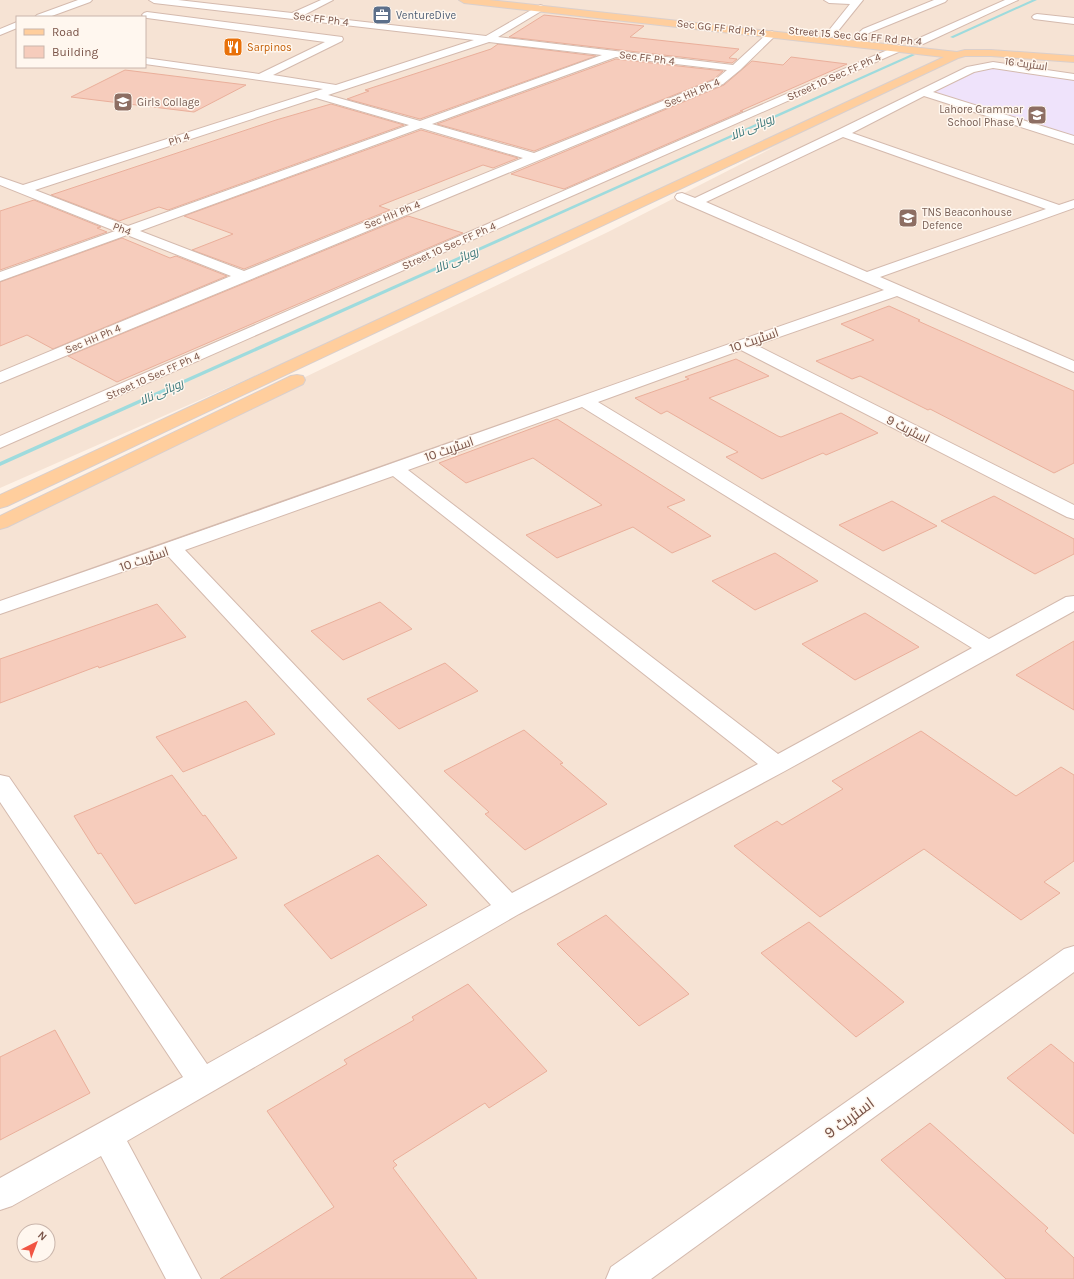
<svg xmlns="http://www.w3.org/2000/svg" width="1074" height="1279" font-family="Karla,Cairo,sans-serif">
<rect width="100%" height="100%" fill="#fef2e7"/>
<path fill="#f6e3d4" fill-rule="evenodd" d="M0,0H1074V1279H0V523L608,232L776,146L0,488ZM17,17H145V67H17ZM24,1231H48V1255H24Z"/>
<path fill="#efe3fb" d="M985,67L1074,78V139L926,92Z"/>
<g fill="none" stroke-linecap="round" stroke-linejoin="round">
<g fill="#9edbdd" fill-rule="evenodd">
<path d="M1032,0H1037L953,38L950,37Z"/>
<path d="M912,54L915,55L0,466V462Z"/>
</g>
</g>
<g fill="#f6ccbc" stroke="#eaaf9b">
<path d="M544,15L644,26L630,37L739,49L729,58L737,59L732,63L509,37Z"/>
<path d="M498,44L596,56L420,119L347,99L369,91L365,90L491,49Z"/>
<path d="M791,57L847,64L740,111H743L564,189L511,174L724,85L752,61L783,65Z"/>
<path d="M616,59L723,71L714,79L534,151L437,124Z"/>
<path d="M125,70L246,85L194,112L71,97Z"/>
<path d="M331,104L404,125L168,210L159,207L119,221L51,195L276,120Z"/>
<path d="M421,130L518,158L493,168L483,165L379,206L390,210L244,269L192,250L233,234L184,216Z"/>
<path d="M34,200L101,227L97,228L107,232L0,270V211Z"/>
<path d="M408,216L463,233L117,382L68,356Z"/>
<path d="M122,238L170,258L176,256L227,276L53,349L27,335L0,346V282Z"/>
<path d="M889,306L920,320L918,321L1074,391V463L1054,473L930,409L928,410L860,376L852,379L816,361L874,340L841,324Z"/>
<path d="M736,359L769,376L709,398L778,436L781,437L841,413L878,433L826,455L823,453L762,479L726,457L738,452L667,411L661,414L635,398L689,379L685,377Z"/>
<path d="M557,419L685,500L667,507L711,536L672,553L633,527L557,558L526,535L602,505L533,458L466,483L439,463Z"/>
<path d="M994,496L1074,539V554L1035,574L941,521Z"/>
<path d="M892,501L937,526L883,551L839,525Z"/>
<path d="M775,553L818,581L755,610L712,581Z"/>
<path d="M380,602L412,629L343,660L311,631Z"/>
<path d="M157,604L186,637L99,668L98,666L0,703V659Z"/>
<path d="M865,613L919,647L855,680L802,644Z"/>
<path d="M1074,641V710L1016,675Z"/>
<path d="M445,663L478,691L399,729L367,699Z"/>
<path d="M246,701L275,734L183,772L156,737Z"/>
<path d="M524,730L563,763L560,764L607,804L525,850L485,814L489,812L444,771Z"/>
<path d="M921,731L1016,796L1061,767L1074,775V861L1044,882L1060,893L1021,920L924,849L820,917L734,846L777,821L782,825L843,789L832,781Z"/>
<path d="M172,775L203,816L205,815L237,858L135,904L101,853L98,854L74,816Z"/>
<path d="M378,855L427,905L331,959L284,905Z"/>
<path d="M606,915L689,994L639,1026L557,944Z"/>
<path d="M809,922L904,1002L856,1037L761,953Z"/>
<path d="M468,984L547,1071L489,1108L485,1103L393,1161L397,1165L393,1168L477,1279H220L334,1207L267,1111L347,1064L344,1060L414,1020L412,1017Z"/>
<path d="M55,1030L90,1093L0,1140V1057Z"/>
<path d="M1051,1044L1074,1063V1134L1007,1078Z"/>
<path d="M930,1123L1048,1228L1045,1231L1074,1258V1279H1006L881,1160Z"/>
</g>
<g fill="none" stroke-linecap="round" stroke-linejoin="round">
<g stroke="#d4baae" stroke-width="2">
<g id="minor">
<path d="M78,0H92L90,2L49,17H35L37,15Z"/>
<path d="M149,0H178L292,13L321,0H333L304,15L486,36L540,5L543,6L545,8L543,10L498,37L733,65L769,32L772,31L777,34L740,70L723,84L0,383V372L231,276L127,235L0,281V272L115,231L0,185V177L23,185L323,89L145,64V58L259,74L325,42L147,18L144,17L142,15L144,13L147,12L342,37L343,39L342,41L273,75L336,85L474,40L154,3ZM489,42L602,55L420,121L328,95ZM616,57L727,70L715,80L534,153L432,124ZM316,98L409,125L128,226L35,190ZM421,128L523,158L244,271L140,231Z"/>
<path d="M824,0H863L834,36L831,37L826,34L850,4L829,3Z"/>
<path d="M934,0H947L945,2L869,33L859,40L854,37L863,29Z"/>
<path d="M1005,0H1018L923,44H915L914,42L915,40Z"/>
<path d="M1037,14L1074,18V24L1034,19L1032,17L1034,15Z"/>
<path d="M17,22V28L0,35V29Z"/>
<path d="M899,45L904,48L903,50L0,448V436Z"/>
<path d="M993,62L1074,74V80L993,68L974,72L933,92L1074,136V144L924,96L852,133L1059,205L1074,200V208L880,277L1074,361V372L897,296L756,345L1074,505V519L1067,517L741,350L598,402L989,639L1066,597L1074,596V611L785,771L519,914L127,1141L201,1279H166L101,1156L12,1206L0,1210V1178L183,1077L0,802V775L9,777L207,1064L491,905L168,556L0,614V601C296,499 589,392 884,290L677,200L675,197L677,194L682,193L695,198L838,130L967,67ZM843,137L1046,209L867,272L706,202ZM582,407L972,648L778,754L408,470ZM393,476L758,764L512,893L185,550Z"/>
<path d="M1074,946V972L651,1279H606L611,1267L1064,949Z"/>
</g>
</g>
<g stroke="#dacfcc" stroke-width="2">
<g id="major">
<path d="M459,0H489L957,52L965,50H991L1074,56V62L991,56H965L958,58L7,506L0,508V495L944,57L464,3Z"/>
<path d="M297,375L303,376L305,380L303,384L7,527L0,529V516L291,376Z"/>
</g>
</g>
<use href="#minor" fill="#fff" fill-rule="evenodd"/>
<use href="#major" fill="#ffce9d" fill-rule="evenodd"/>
</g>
<defs>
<g id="office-square" transform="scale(1)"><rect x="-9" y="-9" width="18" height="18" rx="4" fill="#5c6f8a" stroke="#fff7ef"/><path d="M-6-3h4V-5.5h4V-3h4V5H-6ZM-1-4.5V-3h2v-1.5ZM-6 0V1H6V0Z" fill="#fff"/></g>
<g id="restaurant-square" transform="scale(1)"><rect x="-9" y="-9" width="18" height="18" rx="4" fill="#e8710a" stroke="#fff7ef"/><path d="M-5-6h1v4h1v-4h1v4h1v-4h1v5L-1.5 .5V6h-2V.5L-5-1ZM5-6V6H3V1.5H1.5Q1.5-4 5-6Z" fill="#fff"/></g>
<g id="school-square" transform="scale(1)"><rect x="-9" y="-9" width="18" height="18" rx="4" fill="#8d6e63" stroke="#fff7ef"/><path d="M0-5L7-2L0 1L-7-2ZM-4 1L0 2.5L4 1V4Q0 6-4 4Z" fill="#fff"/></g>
</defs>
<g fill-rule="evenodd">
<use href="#office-square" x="382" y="15"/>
<use href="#restaurant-square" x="233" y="47"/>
<use href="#school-square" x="123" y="102"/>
<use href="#school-square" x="1037" y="115"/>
<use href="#school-square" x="908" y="218"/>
</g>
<g text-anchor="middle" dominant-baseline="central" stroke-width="3" stroke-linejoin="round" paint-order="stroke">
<g font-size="11" fill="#4e5e75" stroke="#fff7ef" text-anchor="start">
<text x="396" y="15">VentureDive</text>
</g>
<g font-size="11" fill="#7a5448" stroke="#fff7ef">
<text transform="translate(321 19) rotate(7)">Sec FF Ph 4</text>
<text transform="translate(721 28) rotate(6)">Sec GG FF Rd Ph 4</text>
<text transform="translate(855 36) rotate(5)">Street 15 Sec GG FF Rd Ph 4</text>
<text transform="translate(647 58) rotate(7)">Sec FF Ph 4</text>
<text transform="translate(1026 64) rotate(8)">اسٹریٹ 16</text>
<text transform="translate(834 77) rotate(-24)">Street 10 Sec FF Ph 4</text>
<text transform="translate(692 93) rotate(-23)">Sec HH Ph 4</text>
<text transform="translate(179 139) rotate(-18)">Ph 4</text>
<text transform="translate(392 215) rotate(-22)">Sec HH Ph 4</text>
<text transform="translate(122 229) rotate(21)">Ph4</text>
<text transform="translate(449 246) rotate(-24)">Street 10 Sec FF Ph 4</text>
<text transform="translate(93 339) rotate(-23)">Sec HH Ph 4</text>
<text transform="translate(153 376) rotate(-24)">Street 10 Sec FF Ph 4</text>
</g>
<g font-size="11" fill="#c56008" stroke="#fff7ef" text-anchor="start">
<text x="247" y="47">Sarpinos</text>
</g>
<g font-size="11" fill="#785e54" stroke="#fff7ef" text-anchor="start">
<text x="137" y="102">Girls Collage</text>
<text x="1023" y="109" text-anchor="end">Lahore Grammar<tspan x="1023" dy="13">School Phase V</tspan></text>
<text x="922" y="212">TNS Beaconhouse<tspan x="922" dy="13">Defence</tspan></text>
</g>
<g font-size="12" font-style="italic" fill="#387679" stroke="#fff7ef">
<text transform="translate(752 127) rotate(-24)">روہائی نالا</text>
<text transform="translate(456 260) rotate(-24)">روہائی نالا</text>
<text transform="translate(161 392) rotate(-24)">روہائی نالا</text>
</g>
<g font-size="13" fill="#7a5448" stroke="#fff7ef">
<text transform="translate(754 340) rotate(-19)">اسٹریٹ 10</text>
<text transform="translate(908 429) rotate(27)">اسٹریٹ 9</text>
<text transform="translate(449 449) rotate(-19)">اسٹریٹ 10</text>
<text transform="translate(144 559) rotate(-19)">اسٹریٹ 10</text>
</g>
<g font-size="16" fill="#7a5448" stroke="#fff7ef">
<text transform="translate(849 1118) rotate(-36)">اسٹریٹ 9</text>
</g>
</g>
<rect x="16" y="16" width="130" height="52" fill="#fff7ef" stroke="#cab6ac"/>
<rect x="24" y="29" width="20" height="6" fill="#ffce9d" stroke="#cab6ac"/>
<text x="52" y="36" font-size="12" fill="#7a5448">Road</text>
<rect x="24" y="46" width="20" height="12" fill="#f6ccbc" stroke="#cab6ac"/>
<text x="52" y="56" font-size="12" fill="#7a5448">Building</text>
<g transform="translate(36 1243) rotate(42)"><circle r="19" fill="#fff7ef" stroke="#cab6ac"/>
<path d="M0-3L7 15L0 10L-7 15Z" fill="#f15442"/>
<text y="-6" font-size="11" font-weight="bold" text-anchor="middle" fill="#7a5448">N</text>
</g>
</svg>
